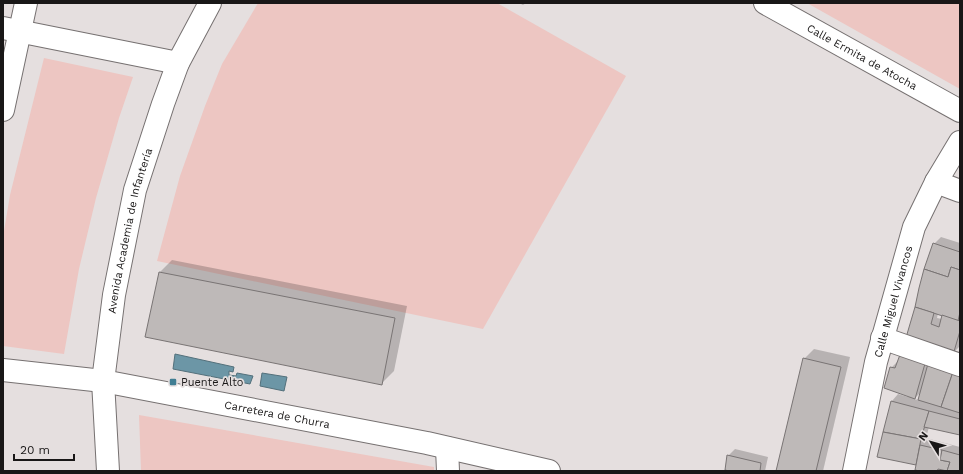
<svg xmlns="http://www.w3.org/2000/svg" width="963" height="474" font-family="'Work Sans',sans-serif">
<rect width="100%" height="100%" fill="#e5dfdf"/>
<g fill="#edc6c2">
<path d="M258,3H497L626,76L483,329L157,261L180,176L205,106L222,64Z"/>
<path d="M807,3H960V89Z"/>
<path d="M44,58L133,77L119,118L96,198L79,269L64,354L3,346V237L10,195Z"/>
<path d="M139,415L434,467V471H141Z"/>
</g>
<g fill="#6c96a6" stroke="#53707b">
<path d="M175,354L234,367L233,372L229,371V375L236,376L237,373L253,376L250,384L173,369Z"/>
<path d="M262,373L287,377L284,391L260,386Z"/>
</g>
<g fill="#0003" fill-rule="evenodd">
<path d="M519,3H526L523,5Z"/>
<path d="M941,237L960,243V344L959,347L952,354L906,340L934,244ZM938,313L943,316L942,319L937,318Z"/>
<path d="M172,260L407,306L394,371L381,384L160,272Z"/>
<path d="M814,349L850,357L823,471H777L804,359Z"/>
<path d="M898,361L960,362V434L929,427L926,438L960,447V471H925L917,465L879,456L892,401L898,394L908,397L909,396L891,368ZM921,392L919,400L914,399Z"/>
<path d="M735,449L768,457L765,471H733L728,456Z"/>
</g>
<g fill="#beb9b8" stroke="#797474">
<path d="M933,243L960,252V270L951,267L948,277L924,269Z"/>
<path d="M951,267L960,270V312L958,321L915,307L919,288L924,269L948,277Z"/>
<path d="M159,272L395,318L382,385L145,337Z"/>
<path d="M915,307L934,313L931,324L939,327L942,315L960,321V331L953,355L905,341Z"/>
<path d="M901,352L926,360L915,399L884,388L890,367L895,368Z"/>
<path d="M803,358L841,367L816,471H776Z"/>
<path d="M929,360L954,369L941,407L918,400Z"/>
<path d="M954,369L960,371V413L941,407Z"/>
<path d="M891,401L929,411L921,439L883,432Z"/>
<path d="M929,411L960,419V435L924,427Z"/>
<path d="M883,432L921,439L916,465L877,457Z"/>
<path d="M920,445L942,450L940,460L950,462L947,471L938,469L937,471H920L915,470Z"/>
<path d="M942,450L960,455V471H947L950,462L940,460Z"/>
<path d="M727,455L761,463L760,471H729L725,470Z"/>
</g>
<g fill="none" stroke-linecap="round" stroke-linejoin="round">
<g stroke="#767171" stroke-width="24">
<g id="minor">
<path id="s1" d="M765,3L960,111"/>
<path d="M3,28L178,63"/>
<path d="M3,110L26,3"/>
<path d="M936,182L960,191"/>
<path d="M882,338L960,365"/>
<path id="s2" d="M3,370L103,381L427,443L549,471"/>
<path d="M447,448L448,471"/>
<path id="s3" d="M108,471L103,381L114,295L135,190L163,104L178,63L210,3"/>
<path id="s4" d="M854,471L876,362L914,227L936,182L960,142"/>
</g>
</g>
<use href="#minor" stroke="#fff" stroke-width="22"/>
</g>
<rect fill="#407e93" stroke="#e5dfdf" stroke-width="1.5" x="169" y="378" width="8" height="8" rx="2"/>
<g text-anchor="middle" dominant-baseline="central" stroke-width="3.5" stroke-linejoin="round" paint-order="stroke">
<g font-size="11" fill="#191717" stroke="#e5dfdf">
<text stroke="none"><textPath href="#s1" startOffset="111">Calle Ermita de Atocha</textPath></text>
<text stroke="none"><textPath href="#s3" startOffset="243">Avenida Academia de Infantería</textPath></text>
<text stroke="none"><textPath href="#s4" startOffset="174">Calle Miguel Vivancos</textPath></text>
<text stroke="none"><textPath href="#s2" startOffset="278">Carretera de Churra</textPath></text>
</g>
<g font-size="11" fill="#191717" stroke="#e5dfdf" text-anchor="start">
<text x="181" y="382">Puente Alto</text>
</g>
</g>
<rect width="963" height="474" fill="none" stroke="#191717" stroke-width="8"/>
<g transform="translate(931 442) rotate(307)" stroke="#e5dfdf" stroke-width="3" paint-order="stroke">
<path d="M0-3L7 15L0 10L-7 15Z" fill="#191717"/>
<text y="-6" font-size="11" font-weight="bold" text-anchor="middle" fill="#191717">N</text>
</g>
<path d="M14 454v6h60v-6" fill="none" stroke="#191717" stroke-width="2"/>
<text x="20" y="454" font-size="12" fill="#191717" stroke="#e5dfdf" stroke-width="3" paint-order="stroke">20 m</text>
</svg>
